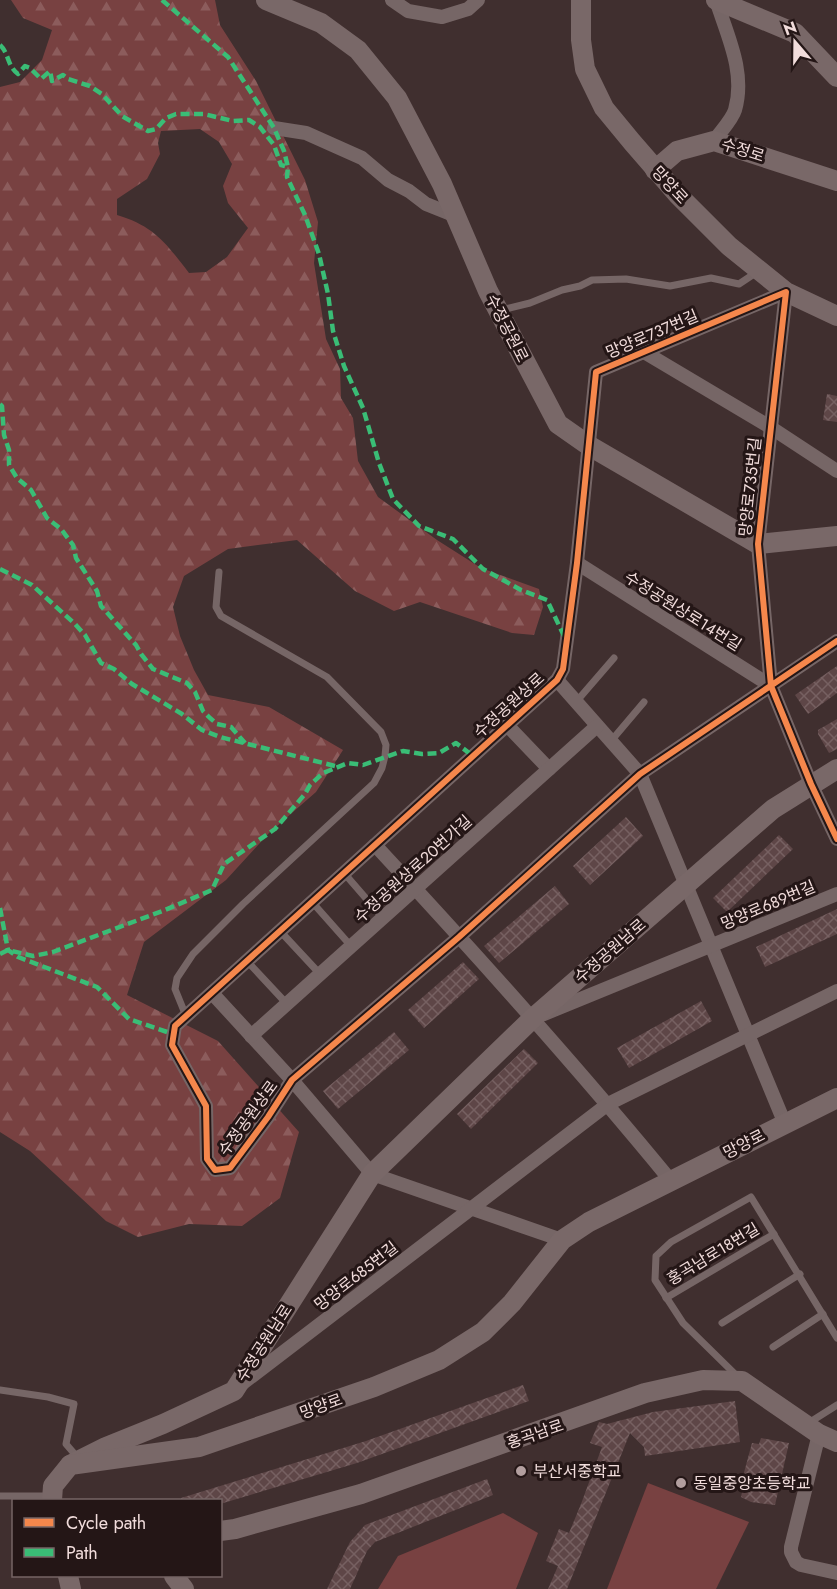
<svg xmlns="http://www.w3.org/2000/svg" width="837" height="1589" font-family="Jost,'Noto Sans KR',sans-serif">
<defs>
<pattern id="forest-firs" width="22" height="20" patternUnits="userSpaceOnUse" patternTransform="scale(1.5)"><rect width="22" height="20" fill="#784141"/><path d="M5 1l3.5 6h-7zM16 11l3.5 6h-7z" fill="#8c5c5c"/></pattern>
<pattern id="building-cross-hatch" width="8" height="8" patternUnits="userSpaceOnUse" patternTransform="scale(1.5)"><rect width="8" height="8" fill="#5e4647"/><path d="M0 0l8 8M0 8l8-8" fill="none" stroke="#766061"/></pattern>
</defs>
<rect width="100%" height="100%" fill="#402f2f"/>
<g fill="#784141">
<path d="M648,1483L749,1522L716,1589H607Z"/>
<path d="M503,1513L538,1533L516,1589H378L398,1556Z"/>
</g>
<path fill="url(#forest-firs)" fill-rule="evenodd" d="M11,0H215L220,25L256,81L305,180L318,222L314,263L326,339L340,369L341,398L353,418L358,461L378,497L437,540L481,568L539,589L543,607L534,635L512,633L420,602L394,611L355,591L297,540L228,549L184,576L173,607L180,636L194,670L208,695L269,707L343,750L316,792L269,833L226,880L144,942L127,995L218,1041L299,1132L280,1198L242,1226L189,1224L138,1237L106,1221L30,1151L0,1132V87L20,82L42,60L52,30L23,18ZM200,129L219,142L232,164L223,186L228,203L248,228L227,257L206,272L189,273C166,243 154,226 117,215V199L147,179L160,154L158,143L161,131Z"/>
<g fill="url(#building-cross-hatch)">
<path d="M827,394L837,396V422L823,420Z"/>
<path d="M837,666V693L808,714L795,695Z"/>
<path d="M837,719V749L829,753L818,734V730Z"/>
<path d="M626,817L643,836L590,885L573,866Z"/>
<path d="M779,835L793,849L727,912L713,898Z"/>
<path d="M555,886L569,904L499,963L484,946Z"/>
<path d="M837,909V934L765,967L756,947Z"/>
<path d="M463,962L479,979L424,1028L408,1010Z"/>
<path d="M701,1001L712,1021L629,1068L617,1048Z"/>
<path d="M394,1032L409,1050L338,1109L323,1091Z"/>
<path d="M524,1049L538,1063L471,1129L457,1114Z"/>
<path d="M523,1385L529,1401L357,1463L220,1504V1500H181V1498L366,1441Z"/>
<path d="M735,1401L740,1442L645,1456L644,1447L630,1433L567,1589H548L558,1566L546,1561L559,1529L569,1533L581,1504L602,1447L590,1443L599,1422L607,1424L653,1412Z"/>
<path d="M761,1438L789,1443L775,1505L751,1502L741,1497L742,1492L739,1491L752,1443L759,1444Z"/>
<path d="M487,1479L493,1495L375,1542L367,1551L350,1589H327L350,1542L365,1525Z"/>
</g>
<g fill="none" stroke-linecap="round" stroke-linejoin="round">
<g stroke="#766666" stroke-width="7">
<path d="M501,310L530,303L562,290L580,286L592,280L626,279L670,286L711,278L739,284L757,272"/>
<path d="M576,702L614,658"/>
<path d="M611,741L644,702"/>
<path d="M344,873L383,918"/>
<path d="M312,902L351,946"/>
<path d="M280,931L320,974"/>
<path d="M247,961L287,1004"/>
<path d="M186,1016L175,989L177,978L193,954L243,904L374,783L382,768L385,756L386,745L381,732L327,677L221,616L216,607L219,572"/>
<path d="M666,1298L774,1234"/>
<path d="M722,1323L800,1274"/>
<path d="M773,1347L823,1314"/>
<path d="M738,1377L683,1323L655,1280L656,1256L671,1242L751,1197L837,1338"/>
<path d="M0,1390L48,1397L74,1404L66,1444L78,1458"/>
<path d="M807,1424L837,1405"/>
<path d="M0,1496H51"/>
</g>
<g stroke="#766666" stroke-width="14">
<path d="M392,0L408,11L442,17L468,9L478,0"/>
<path d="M274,128L306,133L362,158L388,180L409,191L426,204L456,216"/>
<path d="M714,141C720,132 732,120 735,110C746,72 727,35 716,0"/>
<path d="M644,352L770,427L837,471"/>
<path d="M577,563L771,686"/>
<path d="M837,641L640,774L459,937L292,1080L268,1117L230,1168L215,1170L207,1159L206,1106L172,1045L175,1026L557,680L563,669L577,563L596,372L786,292L758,544L771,686L811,784L837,839"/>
<path d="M557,680L640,774L785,1124"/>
<path d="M507,725L549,769"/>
<path d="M375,845C477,955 576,1065 671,1181"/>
<path d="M212,993L292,1080L372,1174L562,1240"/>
<path d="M544,1014L837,894"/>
<path d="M251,1036L597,726"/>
<path d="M243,1383L608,1104L837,991"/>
<path d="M819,1434L791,1547V1552L796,1562L801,1565L837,1573"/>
</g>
<g stroke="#796868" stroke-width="20">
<path d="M266,0L321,23L358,50L397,98L442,184L488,291L558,424L588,445L758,544L837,536"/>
<path d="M581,0V40L585,69L604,108L632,142L678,195L729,246L786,292L837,316"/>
<path d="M716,0L795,33L837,77"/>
<path d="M655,170L677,151L714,141L837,181"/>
<path d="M70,1465L106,1447L163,1424L234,1391L372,1174L533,1018L773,809L837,769"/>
<path d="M52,1500L53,1486L70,1465L199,1447L374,1387L439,1360L483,1332L512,1303L562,1240L589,1222L837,1098"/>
<path d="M220,1531L235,1529L361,1494L645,1393L703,1380L742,1381L819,1434L837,1442"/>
<path d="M68,1576L71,1589"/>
<path d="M174,1576L184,1589"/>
</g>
<g stroke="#3abd76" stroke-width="4.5" stroke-dasharray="9 4.5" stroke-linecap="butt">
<path d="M162,0L228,57L274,128L284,151L288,167L287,177L305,215L319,254L328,294L333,331L344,366L363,408L379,463L393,499L419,526L453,539L483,569L521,590L547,600L565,638"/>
<path d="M0,45C9,53 7,66 18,74L25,66L30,68L41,79L50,71L52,81L63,75L68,79L90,86L102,94L122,116L148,131L156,129L166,118L176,114H204L233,121L249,120L260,127L274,145L281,165L285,166"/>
<path d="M0,404L2,406L4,435L9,450V465L17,478L31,490L47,518L61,529L73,545L76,558L97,591L101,606L136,645L141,654L153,669L187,683L195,692L203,711L210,718L217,724L231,727L245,743"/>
<path d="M0,569L32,585L75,624L85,635L101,663L114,669L132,684L182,714L202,730L220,737L339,767"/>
<path d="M0,908L8,950L18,957L97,987L129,1019L173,1034"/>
<path d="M0,954L8,950L33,956L53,952L165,910L212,890L224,864L275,829L305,794L310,785L323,773L348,763L363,765L403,751L422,754L439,753L456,743L473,756"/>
</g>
<g stroke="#241616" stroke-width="10">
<path id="cycleway" d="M837,641L640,774L459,937L292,1080L268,1117L230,1168L215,1170L207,1159L206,1106L172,1045L175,1026L557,680L563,669L577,563L596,372L786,292L758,544L771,686L811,784L837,839"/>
</g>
<use href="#cycleway" stroke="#f5874c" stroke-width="6"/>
</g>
<g fill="#b39f9f" stroke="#241616" stroke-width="2">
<circle cx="521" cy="1471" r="6"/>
<circle cx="681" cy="1483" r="6"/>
</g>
<g text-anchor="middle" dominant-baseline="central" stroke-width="6" stroke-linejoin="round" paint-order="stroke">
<g font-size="16" fill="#f1dcdb" stroke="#241616">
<text transform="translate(743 150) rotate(18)">수정로</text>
<text transform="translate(670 185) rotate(47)">망양로</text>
<text transform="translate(507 328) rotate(63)">수정공원로</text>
<text transform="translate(652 334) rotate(-23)">망양로737번길</text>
<text transform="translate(750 487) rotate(-84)">망양로735번길</text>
<text transform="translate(683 611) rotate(32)">수정공원상로14번길</text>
<text transform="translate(509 705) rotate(-42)">수정공원상로</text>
<text transform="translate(413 869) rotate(-42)">수정공원상로20번가길</text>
<text transform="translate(768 905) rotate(-23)">망양로689번길</text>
<text transform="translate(610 951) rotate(-41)">수정공원남로</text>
<text transform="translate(248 1118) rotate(-54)">수정공원상로</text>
<text transform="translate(744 1144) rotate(-27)">망양로</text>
<text transform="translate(713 1254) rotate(-31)">홍곡남로18번길</text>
<text transform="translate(356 1276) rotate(-38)">망양로685번길</text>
<text transform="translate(264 1343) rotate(-57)">수정공원남로</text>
<text transform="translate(321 1406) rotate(-20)">망양로</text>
<text transform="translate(535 1434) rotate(-19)">홍곡남로</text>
</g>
<g font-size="16" fill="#f1dcdb" stroke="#241616" text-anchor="start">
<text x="533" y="1471">부산서중학교</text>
<text x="693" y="1483">동일중앙초등학교</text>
</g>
</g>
<rect x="12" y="1499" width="210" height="78" fill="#241616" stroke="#766565" stroke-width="1.5"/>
<rect x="24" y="1518" width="30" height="9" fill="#f5874c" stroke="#766565" stroke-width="1.5"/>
<text x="66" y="1529" font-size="18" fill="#f1dcdb">Cycle path</text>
<rect x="24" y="1548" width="30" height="9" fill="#3abd76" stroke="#766565" stroke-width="1.5"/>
<text x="66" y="1559" font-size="18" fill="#f1dcdb">Path</text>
<g transform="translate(795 42) rotate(340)" stroke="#241616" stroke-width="4.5" paint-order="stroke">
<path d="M0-4.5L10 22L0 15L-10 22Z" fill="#f1dcdb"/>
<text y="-9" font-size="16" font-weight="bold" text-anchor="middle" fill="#f1dcdb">N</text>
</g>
</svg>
